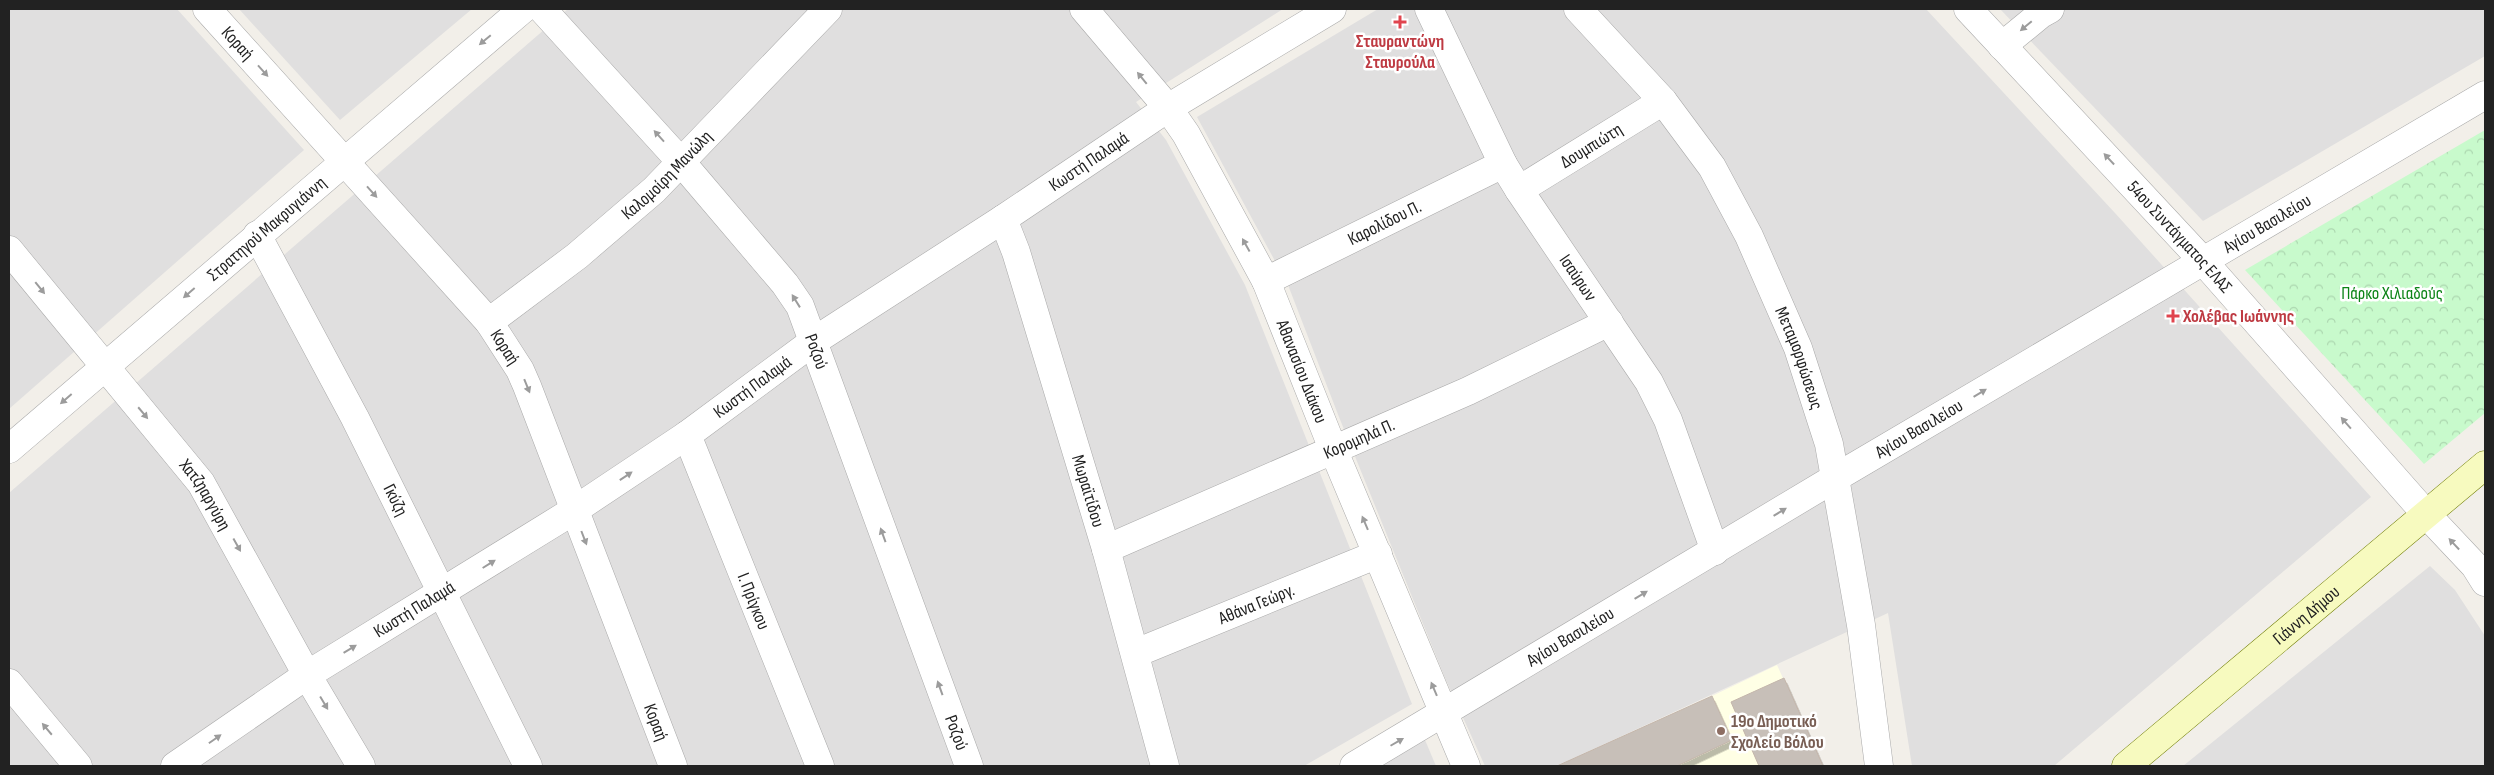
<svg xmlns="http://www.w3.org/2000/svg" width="2494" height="775" font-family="'Sofia Sans Condensed',sans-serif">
<defs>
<pattern id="park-crowns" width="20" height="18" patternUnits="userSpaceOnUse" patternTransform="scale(1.25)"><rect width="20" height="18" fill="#c8facc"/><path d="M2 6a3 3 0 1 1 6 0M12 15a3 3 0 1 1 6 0" fill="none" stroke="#acd6af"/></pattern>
<filter id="shadow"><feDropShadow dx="3" dy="5.5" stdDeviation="0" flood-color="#0004"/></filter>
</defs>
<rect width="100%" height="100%" fill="#f2efe9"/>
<g fill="#e0dfdf">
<path d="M9,9H177L304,150L9,409Z"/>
<path d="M239,9H472L340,120Z"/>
<path d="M568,9H1283L1136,102L1166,140L1245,285L1412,704L1304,766H9V493Z"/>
<path d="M1378,9H1926L2115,213L2371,497L2054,766H1912L1888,613L1557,766H1485L1445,678L1339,417L1288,285L1197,117Z"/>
<path d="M2000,9H2485V56L2203,221Z"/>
<path d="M2430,566L2455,590L2485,636V766H2183Z"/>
<path d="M1425,740L1436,766H1381Z"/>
</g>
<path fill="#ffffe5" d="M1777,665L1823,766H1558L1712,696Z"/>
<path fill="url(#park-crowns)" d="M2485,130V413L2424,464L2245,270Z"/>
<g fill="#c7bfb8" stroke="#c4b6ab" filter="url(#shadow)">
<path d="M1784,678L1823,766H1759L1731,702Z"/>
<path d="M1712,696L1732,740L1677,766H1557Z"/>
</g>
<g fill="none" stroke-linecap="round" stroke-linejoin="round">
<g stroke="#a9a9a9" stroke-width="29">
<g id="street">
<path id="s1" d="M207,9L489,322L520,370L527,386L673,766"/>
<path id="s2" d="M542,9L682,163L785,284L800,306L969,766"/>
<path id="s3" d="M1084,9L1168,108L1186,134L1266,281L1333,449L1466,766"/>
<path id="s4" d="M1429,9L1503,164L1519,190L1649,382L1668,420L1715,551"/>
<path id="s5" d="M1578,9L1663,101L1712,167L1749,236L1798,348L1829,444L1861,625L1879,766"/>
<path id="s6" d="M1968,9L2203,261L2426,514L2475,566L2485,582"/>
<path d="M2002,46L2041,14L2050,9"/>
<path id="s7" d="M1519,190L1663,101"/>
<path id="s8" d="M1003,219L1016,252L1106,549L1165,766"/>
<path id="s9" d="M257,235L355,418L528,766"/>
<path id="s10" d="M9,250L201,483L307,675L361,766"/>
<path id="s11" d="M1266,281L1503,164"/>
<path id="s12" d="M489,322L577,256L654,190L828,9"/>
<path id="s13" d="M687,435L820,766"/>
<path id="s14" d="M9,449L523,9"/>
<path id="s15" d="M1106,549L1468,391L1609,322"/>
<path id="s16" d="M1136,653L1378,554"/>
<path d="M9,683L78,766"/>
<path id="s17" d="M175,766L307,675L573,511L687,435L814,341L1003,219L1168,108L1332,9"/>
<path id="s18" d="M1354,766L1835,478L2485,95"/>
</g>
</g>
<g stroke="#707d05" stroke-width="29">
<g id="secondary">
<path id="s19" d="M2126,766L2485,465"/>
</g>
</g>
<use href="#street" stroke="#fff" stroke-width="28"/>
<use href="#secondary" stroke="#f7fabf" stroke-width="28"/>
</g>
<defs><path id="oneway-solid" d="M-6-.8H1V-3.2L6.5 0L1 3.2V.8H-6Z" transform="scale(1.25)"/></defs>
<g fill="#9c9c9c">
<use href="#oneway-solid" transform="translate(2026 26) rotate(140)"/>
<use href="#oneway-solid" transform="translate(485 40) rotate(140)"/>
<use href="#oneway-solid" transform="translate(263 71) rotate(48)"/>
<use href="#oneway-solid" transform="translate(1142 78) rotate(-129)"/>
<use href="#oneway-solid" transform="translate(659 136) rotate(-132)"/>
<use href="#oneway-solid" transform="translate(2109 159) rotate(-133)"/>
<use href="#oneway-solid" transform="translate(372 192) rotate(48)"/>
<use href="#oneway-solid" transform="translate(1246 245) rotate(-119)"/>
<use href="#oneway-solid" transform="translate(40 288) rotate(51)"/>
<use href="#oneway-solid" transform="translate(189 293) rotate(139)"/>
<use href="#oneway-solid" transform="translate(796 301) rotate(-122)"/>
<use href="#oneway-solid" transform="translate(527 386) rotate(68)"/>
<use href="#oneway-solid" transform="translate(1980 393) rotate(-31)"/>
<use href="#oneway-solid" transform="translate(66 399) rotate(139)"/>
<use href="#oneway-solid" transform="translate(143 413) rotate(50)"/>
<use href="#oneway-solid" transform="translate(2346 423) rotate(-131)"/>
<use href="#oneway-solid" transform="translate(626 476) rotate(-34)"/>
<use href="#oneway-solid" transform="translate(1780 512) rotate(-31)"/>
<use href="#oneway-solid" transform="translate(1365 523) rotate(-113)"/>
<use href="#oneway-solid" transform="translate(883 535) rotate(-110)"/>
<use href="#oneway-solid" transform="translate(584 538) rotate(69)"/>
<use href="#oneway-solid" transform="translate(2454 544) rotate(-133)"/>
<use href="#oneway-solid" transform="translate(237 545) rotate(61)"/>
<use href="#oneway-solid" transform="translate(489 564) rotate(-32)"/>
<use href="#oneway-solid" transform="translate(1641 595) rotate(-31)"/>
<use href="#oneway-solid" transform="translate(350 649) rotate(-31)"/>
<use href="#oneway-solid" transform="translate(940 688) rotate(-110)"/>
<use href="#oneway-solid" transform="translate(1434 689) rotate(-113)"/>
<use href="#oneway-solid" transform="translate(324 703) rotate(59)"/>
<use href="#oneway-solid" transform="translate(47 729) rotate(-130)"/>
<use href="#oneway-solid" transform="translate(215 739) rotate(-35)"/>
<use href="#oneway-solid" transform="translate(1397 742) rotate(-30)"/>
</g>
<g fill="#e0444e" stroke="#fff" stroke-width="2">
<path d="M1397.5 14.5h5v5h5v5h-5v5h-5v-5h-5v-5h5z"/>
<path d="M2170.5 308.5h5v5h5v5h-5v5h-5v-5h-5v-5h5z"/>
</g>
<circle fill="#8d6e63" stroke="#fff" stroke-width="2" cx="1721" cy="731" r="5"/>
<g text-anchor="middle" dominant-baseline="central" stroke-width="5" stroke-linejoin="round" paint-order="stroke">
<g font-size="18" font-weight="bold" fill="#be3a42" stroke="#fff">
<text x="1400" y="41">Σταυραντώνη<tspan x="1400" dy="21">Σταυρούλα</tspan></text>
<text x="2183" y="316" text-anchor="start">Χολέβας Ιωάννης</text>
</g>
<g font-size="18" fill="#222" stroke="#fff">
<text stroke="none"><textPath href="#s1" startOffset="46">Κοραή</textPath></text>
<text stroke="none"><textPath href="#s7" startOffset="85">Δουμπιώτη</textPath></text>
<text stroke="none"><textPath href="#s17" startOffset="1096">Κωστή Παλαμά</textPath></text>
<text stroke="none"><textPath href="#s12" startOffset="231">Καλομοίρη Μανώλη</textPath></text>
<text stroke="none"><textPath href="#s11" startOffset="132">Καρολίδου Π.</textPath></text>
<text stroke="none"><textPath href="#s18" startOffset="1062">Αγίου Βασιλείου</textPath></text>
<text stroke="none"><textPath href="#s14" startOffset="339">Στρατηγού Μακρυγιάννη</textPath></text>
<text stroke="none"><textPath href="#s6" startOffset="311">54ου Συντάγματος ΕΛΑΣ</textPath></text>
<text stroke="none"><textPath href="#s4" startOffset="308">Ισαύρων</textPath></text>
<text stroke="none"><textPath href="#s1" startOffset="451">Κοραή</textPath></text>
<text stroke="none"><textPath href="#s2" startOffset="442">Ροζού</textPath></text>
<text stroke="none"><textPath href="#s5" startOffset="418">Μεταμορφώσεως</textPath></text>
<text stroke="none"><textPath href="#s3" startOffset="426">Αθανασίου Διάκου</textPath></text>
<text stroke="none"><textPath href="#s17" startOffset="691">Κωστή Παλαμά</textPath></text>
<text stroke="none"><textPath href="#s18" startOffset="658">Αγίου Βασιλείου</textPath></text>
<text stroke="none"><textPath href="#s15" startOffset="276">Κορομηλά Π.</textPath></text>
<text stroke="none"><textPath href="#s8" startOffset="285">Μωραϊτίδου</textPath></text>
<text stroke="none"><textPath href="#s10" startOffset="314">Χατζηαργύρη</textPath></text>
<text stroke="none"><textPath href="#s9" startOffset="299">Γκύζη</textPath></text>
<text stroke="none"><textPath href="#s13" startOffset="179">Ι. Πρίγκου</textPath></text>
<text stroke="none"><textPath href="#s16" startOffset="130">Αθάνα Γεώργ.</textPath></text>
<text stroke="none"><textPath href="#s17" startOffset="286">Κωστή Παλαμά</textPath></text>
<text stroke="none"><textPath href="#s19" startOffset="235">Γιάννη Δήμου</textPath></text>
<text stroke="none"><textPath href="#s18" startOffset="252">Αγίου Βασιλείου</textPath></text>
<text stroke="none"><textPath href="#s1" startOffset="856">Κοραή</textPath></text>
<text stroke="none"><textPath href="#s2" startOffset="848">Ροζού</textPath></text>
</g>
<g font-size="18" fill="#0c8416" stroke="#fff">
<text x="2392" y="293">Πάρκο Χιλιαδούς</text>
</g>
<g font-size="18" font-weight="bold" fill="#785e54" stroke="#fff" text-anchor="start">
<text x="1731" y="721">19ο Δημοτικό<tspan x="1731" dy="21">Σχολείο Βόλου</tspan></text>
</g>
</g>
<rect width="2494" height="775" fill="none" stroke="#222222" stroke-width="20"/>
</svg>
